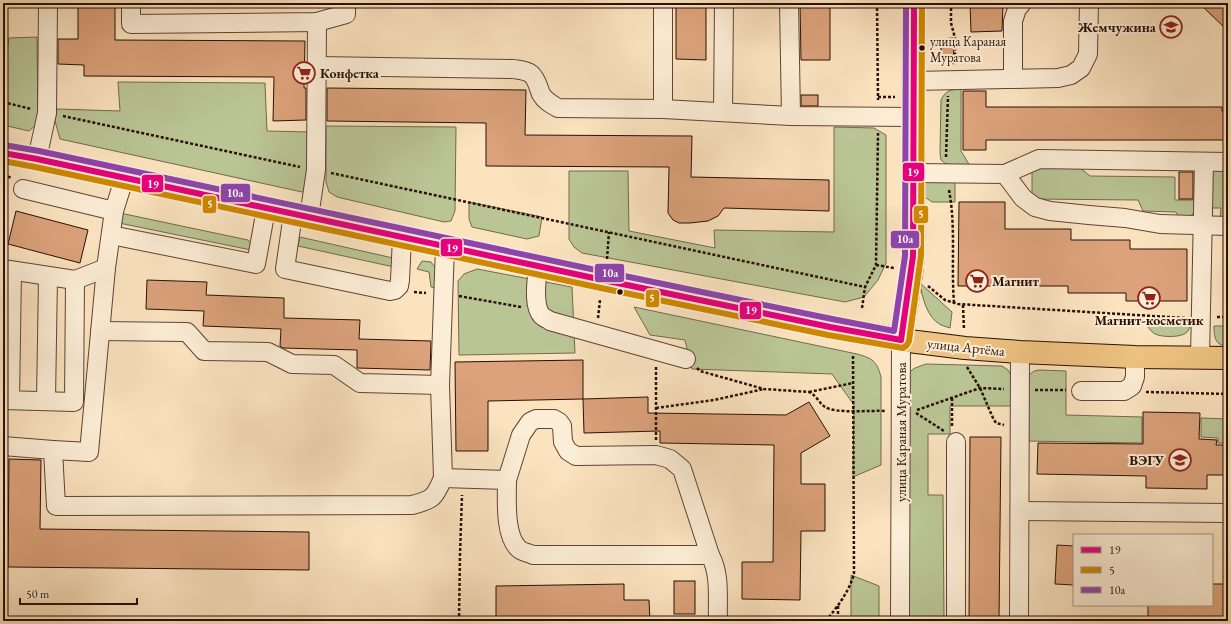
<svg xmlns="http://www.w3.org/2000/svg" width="1231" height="624" font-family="'EB Garamond',serif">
<rect width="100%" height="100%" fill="#fbe3c0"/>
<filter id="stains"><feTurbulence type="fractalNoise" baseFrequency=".005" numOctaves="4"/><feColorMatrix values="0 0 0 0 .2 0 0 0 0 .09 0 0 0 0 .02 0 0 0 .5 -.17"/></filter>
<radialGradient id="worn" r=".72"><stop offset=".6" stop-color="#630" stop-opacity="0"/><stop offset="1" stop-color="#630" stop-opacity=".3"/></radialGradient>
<g fill="#bac596" stroke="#726a4c">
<path d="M37,37L38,123L29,131L3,125V62H5L9,38Z"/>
<path d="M118,82L265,83L267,131L311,132L308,189L302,192L60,139L55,121L57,109L120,111Z"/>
<path d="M961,89V151L970,166L946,164L941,160L940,153L941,100C946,90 950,90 961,89Z"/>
<path d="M326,126L456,127L455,211L451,221L444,222L337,197L329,192L326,182Z"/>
<path d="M834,127L874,128L886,135V263L878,280L864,297L845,302L582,253L574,247L569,239V171H628L629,231L715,248L714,230L834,232Z"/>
<path d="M1032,168H1080L1090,176L1175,177V200H1196L1195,211L1191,216L1179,218L1176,212L1143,211L1138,200L1032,199Z"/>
<path d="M1211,169L1228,170V221H1220L1221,208H1210Z"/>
<path d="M932,179H955V202H932L919,193C921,185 925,182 932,179Z"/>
<path d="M469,202L542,217L539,236L527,239L472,227L469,219Z"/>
<path d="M120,213L248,240L252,245L251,250L119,223Z"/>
<path d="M300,237L393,258L394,267L298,246Z"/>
<path d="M422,261L431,262L438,271L442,289L431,287L429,272L417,269Z"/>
<path d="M477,269L572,287L575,353L459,355L458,281L464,274Z"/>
<path d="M920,283L952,312L950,328C947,327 944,326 941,325C927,318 922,297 920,283Z"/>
<path d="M634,307L857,354C872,358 877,361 881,377V465L853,477L854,405L832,374L692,369L685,340L650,335Z"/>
<path d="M1145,322L1192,323C1190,326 1189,331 1186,333C1179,338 1161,337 1155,334C1150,331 1147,326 1145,322Z"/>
<path d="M1214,326H1228V346C1215,346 1214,337 1214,326Z"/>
<path d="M926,364L1002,366L1008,370L1011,375L1012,406H950V434H928V495H943L944,621H901L908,373L915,368Z"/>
<path d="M1040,370L1066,371V415L1142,417V443L1025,441L1029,375L1034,371Z"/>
<path d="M1201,418L1228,419V443H1218V438L1201,437Z"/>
<path d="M851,575L879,586V621H851Z"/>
</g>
<g fill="#dba27b" stroke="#2a0f03">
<path d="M78,3H115V40L305,41L304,88H306V120L273,121L274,77L84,76V65L58,64V39H78Z"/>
<path d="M676,3H706V60L676,59Z"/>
<path d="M800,3H830V60H801Z"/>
<path d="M970,3H1003L1002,31L971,32Z"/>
<path d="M1199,3H1228V31Z"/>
<path d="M953,38L954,57L941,58V39Z"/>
<path d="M327,88L526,90L525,135L692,136L691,177L829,180V211L724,208L718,216L708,221L690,223H679L673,220L668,213L669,167L486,166V123L327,121Z"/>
<path d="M963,91H986V107H1222V111H1228V140H986V150H963Z"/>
<rect x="801" y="95" width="17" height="11"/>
<rect x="1179" y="172" width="14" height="27"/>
<path d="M959,202H1005V229H1071V240H1130V249H1187V301H1126V293H1068V286H958Z"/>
<path d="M16,211L88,230L80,263L8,244Z"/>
<path d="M147,280L207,282L206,295L284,298V318L360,320L359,339L431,341L430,370L357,368V350L283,348L280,346L281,329L203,326L204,311L146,309Z"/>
<path d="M583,360V399L488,401V451H456L455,362Z"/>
<path d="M648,397V413L786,415L809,402L830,436L801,453V484H825V531H801L800,600L742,599V562H773L774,445L660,443V431L584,433L583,399Z"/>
<path d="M1143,412L1200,413L1199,439L1217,440L1216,445H1228V475H1207V489L1146,488V476L1037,474L1038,443L1143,444Z"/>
<path d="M970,437H1001L999,621H969Z"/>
<path d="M9,459L41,460L40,529L309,532V570L8,567Z"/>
<path d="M1057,545L1074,546V585L1055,584Z"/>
<rect x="674" y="581" width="21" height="33"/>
<path d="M624,584V600H649L650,621H625V617L496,619V586Z"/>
<path d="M1212,584H1228V621H1148V605H1212Z"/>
</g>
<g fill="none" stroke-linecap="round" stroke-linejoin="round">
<g stroke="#5e4432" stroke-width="20">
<g id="minor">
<path d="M131,3V24L317,22L346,14V3"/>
<path d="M789,3L791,116"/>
<path d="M317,66L513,69C519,70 526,70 531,74C537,79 538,87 541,94C545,101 551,104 558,108L663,109L791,116L914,117"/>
<path d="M1013,79V21L1017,9L1022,3"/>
<path d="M914,81L1058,78L1071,75L1081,68L1088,54L1089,3"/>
<path d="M663,109V3"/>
<path d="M723,112L724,3"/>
<path d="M37,159L47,113L48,3"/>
<path d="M914,173L1005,174L1023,198L1035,207L1050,211L1089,215L1125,218L1160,224L1228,226"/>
<path d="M1005,174L1039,159L1228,162"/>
<path d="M23,189L114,211"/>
<path d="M293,214L285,269L390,291L395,290L399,286L400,280L402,237"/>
<path d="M309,217L316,170L317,22"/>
<path d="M111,235L256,264L266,209"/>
<path d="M538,266C537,279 532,305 542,316C544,318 548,319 550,321L686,359"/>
<path d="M3,269L75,280L106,268"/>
<path d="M100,331L187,332L204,351L268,352L292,364L334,365L360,383L440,385"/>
<path d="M1200,358L1204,162"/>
<path d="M1081,391H1124L1132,386L1135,377V357"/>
<path d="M3,400L74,402L75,280"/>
<path d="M10,400L12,271"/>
<path d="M46,400L48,276"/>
<path d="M3,446L53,450L56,506L412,505C433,500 435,497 443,478L440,385L445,247"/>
<path d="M53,450L89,452L106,268L114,211L124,179"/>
<path d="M443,478L507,480C507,498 504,536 519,549C522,552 529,553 533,555H710C721,575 717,599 718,621"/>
<path d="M507,480L521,435L530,422L536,419H554L559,422L562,426L563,442L568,451L576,456L656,455L670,459L682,469L710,555"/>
<path d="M1021,511L1228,513"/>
<path d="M900,621L901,340"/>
<path d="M956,621V442"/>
<path d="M1019,621L1020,352"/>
</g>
</g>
<g stroke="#2a0f03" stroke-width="24">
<g id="major">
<path d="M3,153L37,159L603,280L830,327L901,340L965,348L1020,352L1135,357L1228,358"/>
<path d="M901,340L911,274L913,256L914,3"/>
</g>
</g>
<g stroke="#2a0f03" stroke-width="2.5" stroke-dasharray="3 2" stroke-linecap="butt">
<path d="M877,3L878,100"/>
<path d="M951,3V23L955,38V59L953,64"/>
<path d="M878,97H895"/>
<path d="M3,102L31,109"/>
<path d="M63,116L300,167"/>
<path d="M946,157L948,96"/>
<path d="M331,173L865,287L876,265L878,133"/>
<path d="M3,175L12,178"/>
<path d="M949,190C956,227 951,265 954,303"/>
<path d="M607,259L609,232"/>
<path d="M876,265L894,268"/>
<path d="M928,286L945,300L958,304L1185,318"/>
<path d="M414,292L426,293"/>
<path d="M459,296L521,307"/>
<path d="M963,305L964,330"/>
<path d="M862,308L865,287"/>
<path d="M1217,317H1228"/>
<path d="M598,318L600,300"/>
<path d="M656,367V440"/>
<path d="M967,367L980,388L993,418L996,423L1004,425"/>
<path d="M697,368L700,371L764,389L809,392C817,396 819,403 825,407C836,414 871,410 886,411"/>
<path d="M1035,390H1066"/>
<path d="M809,392L853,383"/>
<path d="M1146,392L1228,394"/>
<path d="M952,398V426"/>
<path d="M656,408L714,400L764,389"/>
<path d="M917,410L980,388L1004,389"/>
<path d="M916,413L944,431"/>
<path d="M838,606V621"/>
<path d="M459,621L460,554L462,495"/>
<path d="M826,621C837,607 850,591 854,573L853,354"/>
</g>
<use href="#minor" stroke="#fcedd6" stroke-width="18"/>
<use href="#major" stroke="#eec280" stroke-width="22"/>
<g stroke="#fcedd6" stroke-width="9">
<g id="bus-1">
<path d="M3,153L37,159L603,280L830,327L901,340"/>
<path d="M901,340L913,256L914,3"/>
</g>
</g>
<g stroke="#fcedd6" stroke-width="9">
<path id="bus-2" d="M3,161L35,167L601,288L828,335L903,348L907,345L909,341L921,256L922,3"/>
</g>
<g stroke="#fcedd6" stroke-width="9">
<path id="bus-3" d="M4,145L39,151L605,272L832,319L894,331L905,256L906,3"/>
</g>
<use href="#bus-1" stroke="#e5007d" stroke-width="6"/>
<use href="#bus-2" stroke="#ce8801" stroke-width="6"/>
<use href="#bus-3" stroke="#8e44ad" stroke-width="6"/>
</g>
<defs>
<g id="school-ring" transform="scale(1.15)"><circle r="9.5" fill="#fcedd6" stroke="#8f2418" stroke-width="1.5"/><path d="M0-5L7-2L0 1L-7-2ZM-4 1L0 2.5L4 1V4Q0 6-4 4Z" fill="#8f2418"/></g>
<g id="supermarket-ring" transform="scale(1.15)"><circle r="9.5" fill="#fcedd6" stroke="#8f2418" stroke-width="1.5"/><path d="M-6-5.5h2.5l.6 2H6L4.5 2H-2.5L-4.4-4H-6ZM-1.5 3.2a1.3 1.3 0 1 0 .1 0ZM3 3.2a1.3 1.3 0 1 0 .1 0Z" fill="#8f2418"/></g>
<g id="university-ring" transform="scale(1.15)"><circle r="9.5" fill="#fcedd6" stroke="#8f2418" stroke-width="1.5"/><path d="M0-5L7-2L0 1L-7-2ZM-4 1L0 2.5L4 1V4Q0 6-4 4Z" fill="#8f2418"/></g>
</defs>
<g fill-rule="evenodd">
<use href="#school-ring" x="1171" y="27"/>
<use href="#supermarket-ring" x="304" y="73"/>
<use href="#supermarket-ring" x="977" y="281"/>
<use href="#supermarket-ring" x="1149" y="298"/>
<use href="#university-ring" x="1180" y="460"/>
</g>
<g fill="#2a0f03" stroke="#fcedd6" stroke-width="1.5">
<circle cx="922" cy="48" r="3.5"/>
<circle cx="620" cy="292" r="3.5"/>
</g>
<g text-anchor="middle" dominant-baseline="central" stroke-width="4" stroke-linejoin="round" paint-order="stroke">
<g font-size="13" fill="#2a0f03" stroke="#fcedd6" text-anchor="start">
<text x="930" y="41">улица Караная<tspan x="930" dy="16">Муратова</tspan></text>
</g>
<g font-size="14" font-weight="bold" fill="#2a0f03" stroke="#fcedd6" text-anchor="end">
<text x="1156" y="27">Жемчужина</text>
<text x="320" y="73" text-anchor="start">Конфетка</text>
<text x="992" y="281" text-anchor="start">Магнит</text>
<text x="1149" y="320" text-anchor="middle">Магнит-косметик</text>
<text x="1164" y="460">ВЭГУ</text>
</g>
<g font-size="14" fill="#2a0f03" stroke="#fcedd6">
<text transform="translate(966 347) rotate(6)">улица Артёма</text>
<text transform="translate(901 432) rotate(-90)">улица Караная Муратова</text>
</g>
</g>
<g stroke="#fcedd6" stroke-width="1.5">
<rect x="902" y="162" width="23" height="20" rx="4" fill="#e5007d"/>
<rect x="141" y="174" width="23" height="19" rx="4" fill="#e5007d"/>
<rect x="220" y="183" width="31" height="20" rx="4" fill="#8e44ad"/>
<rect x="202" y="195" width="15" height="19" rx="4" fill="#ce8801"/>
<rect x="913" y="205" width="16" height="19" rx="4" fill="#ce8801"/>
<rect x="890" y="230" width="30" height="19" rx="4" fill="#8e44ad"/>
<rect x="440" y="238" width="23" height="19" rx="4" fill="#e5007d"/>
<rect x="594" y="263" width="31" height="20" rx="4" fill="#8e44ad"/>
<rect x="645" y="289" width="15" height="19" rx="4" fill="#ce8801"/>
<rect x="739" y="301" width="23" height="19" rx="4" fill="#e5007d"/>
</g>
<g font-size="11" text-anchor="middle" font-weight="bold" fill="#fff">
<text x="913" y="176">19</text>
<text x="153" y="188">19</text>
<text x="235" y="197">10а</text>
<text x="210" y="208">5</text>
<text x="921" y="218">5</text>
<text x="905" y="243">10а</text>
<text x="452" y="252">19</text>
<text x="610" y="277">10а</text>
<text x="652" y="302">5</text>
<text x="751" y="314">19</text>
</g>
<rect width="1231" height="624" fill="none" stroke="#fbe3c0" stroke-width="16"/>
<rect x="4" y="4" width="1223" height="616" fill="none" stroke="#2a0f03" stroke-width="2"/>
<rect x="8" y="8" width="1215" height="608" fill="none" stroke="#2a0f03"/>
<rect x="1073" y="534" width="140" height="72" fill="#fcedd6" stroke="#a89482"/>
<rect x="1081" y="547" width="20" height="6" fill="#e5007d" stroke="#a89482"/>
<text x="1109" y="554" font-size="12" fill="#2a0f03">19</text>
<rect x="1081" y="567" width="20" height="6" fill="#ce8801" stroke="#a89482"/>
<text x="1109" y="574" font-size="12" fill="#2a0f03">5</text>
<rect x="1081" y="587" width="20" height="6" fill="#8e44ad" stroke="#a89482"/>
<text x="1109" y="594" font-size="12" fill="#2a0f03">10а</text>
<path d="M20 598v6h117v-6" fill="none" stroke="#2a0f03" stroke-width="2"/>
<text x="26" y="598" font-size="12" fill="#2a0f03" stroke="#fcedd6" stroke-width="3" paint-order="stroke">50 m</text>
<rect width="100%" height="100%" filter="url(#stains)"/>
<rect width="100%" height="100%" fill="url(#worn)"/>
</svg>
